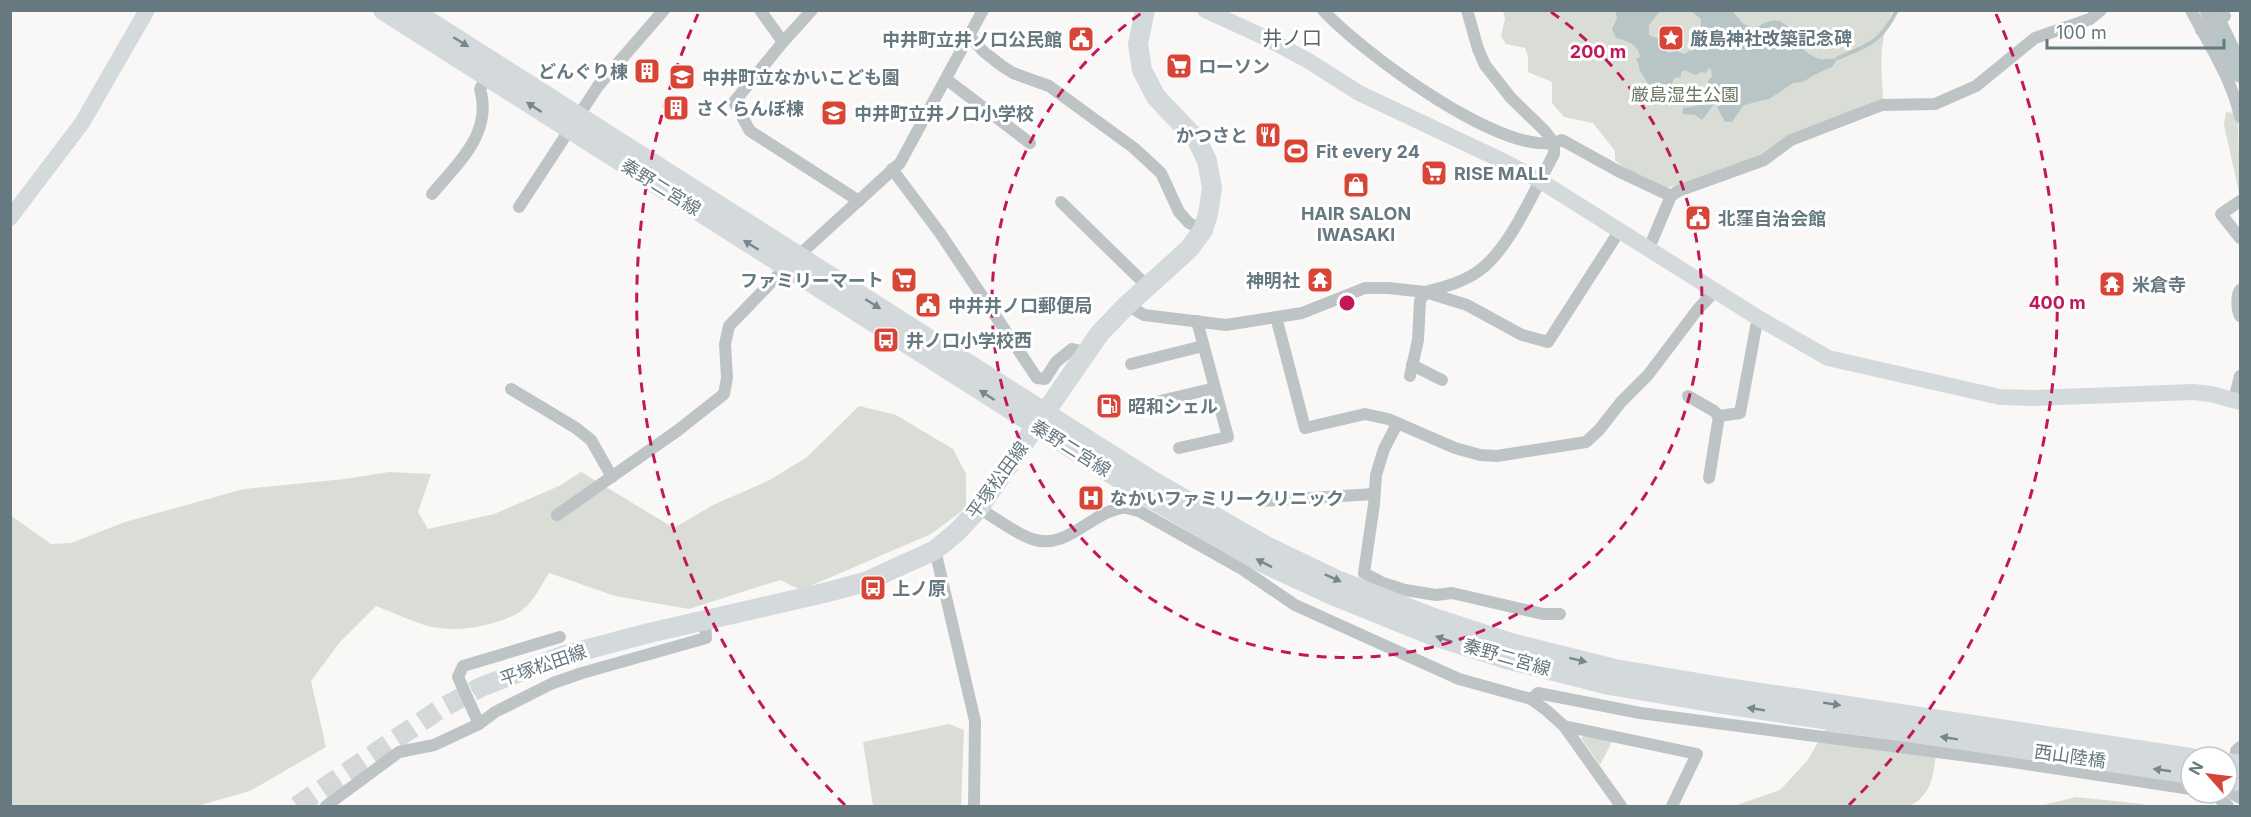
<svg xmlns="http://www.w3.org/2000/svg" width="2251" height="817" font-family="Inter,'Noto Sans JP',sans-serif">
<rect width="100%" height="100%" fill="#f9f8f7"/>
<g fill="#daddd6">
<path d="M1503,11H1893C1877,41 1882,68 1883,101L1765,155L1667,188L1639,174L1633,175L1615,160V151L1593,123L1564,117L1552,103V82L1528,72V57L1525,48L1506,44L1501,36L1505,19Z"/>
<path d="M2226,112L2234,113L2238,122L2240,197L2224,125Z"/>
<path d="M859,406L896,415L953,449L966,474V508L931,534L801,590L780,580L689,609L615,596L549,573C541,586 532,605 518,613C493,627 455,633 428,626C410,621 393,612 376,606L340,642L311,681L326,747L250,791L197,806H11L10,515L51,544L71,543L125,522L244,489L345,479L389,472L431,474L418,512L428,529L494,514L559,486L581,472L674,528L713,505L768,481L807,457Z"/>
<path d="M949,724L964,730L961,806H873L863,742Z"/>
<path d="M1827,727L1920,732L1936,753C1933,777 1932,794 1910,806H1734L1780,790L1807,761Z"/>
<path d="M1585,734L1613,740L1600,765L1581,738Z"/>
<path d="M2076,797L2142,804L2148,806H2039Z"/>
</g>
<path fill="#b7c5c7" d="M1615,11H1660L1649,25V35L1665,41L1664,50L1669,53L1676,51L1685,54L1700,42L1701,19L1691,11L1732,10L1742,23L1754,29C1759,26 1765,22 1771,21C1793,16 1794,53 1820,59C1825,60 1832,58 1838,58L1832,67L1814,75L1803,82L1793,83L1769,99L1744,105L1732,122H1725L1715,103L1702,120L1695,115L1683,114V108L1697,106L1702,97L1707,96L1711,90H1714V87L1709,85L1708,81L1712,76L1711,69L1709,68L1706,73L1701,72L1695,75L1684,70L1681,73V77L1674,78L1671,87L1654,88L1648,84L1639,69V65L1636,59L1640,57C1639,45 1626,40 1616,38L1612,29L1617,18Z"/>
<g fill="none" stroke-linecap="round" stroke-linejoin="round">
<path stroke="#b7c5c7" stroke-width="4" d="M1838,58C1869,45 1881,42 1897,10"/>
<path stroke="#b7c5c7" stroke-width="21" d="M2210,10L2240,72"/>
<path stroke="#d4d8d9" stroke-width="20" stroke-dasharray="20 10" stroke-linecap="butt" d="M297,806L440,709L481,687"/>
<g stroke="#bec4c6" stroke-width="12">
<path d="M760,10L783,42"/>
<path d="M812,10L783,42L734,102L750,131L859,201"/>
<path d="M1323,10C1358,49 1510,164 1562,140L1618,171L1671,196"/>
<path d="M2191,10C2209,45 2232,79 2240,117"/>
<path d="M2201,30L2225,16"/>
<path d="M969,36L984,52L1002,66L1013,73L1049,86L1134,148L1161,173L1179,212L1189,223L1203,230"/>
<path d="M946,79L1030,143"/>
<path d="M892,169L940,233L1037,378L1045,379L1056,362L1072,349L1086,352"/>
<path d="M432,194C458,163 493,133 480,89L487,76"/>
<path d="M2240,201L2221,214L2240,238"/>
<path d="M1061,202L1148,287"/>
<path d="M519,207L598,86L664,10"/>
<path d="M1649,248L1671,196L1678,191L1764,160L1791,140L1882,105L1935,104L1976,86L2035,38L2090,19L2101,10"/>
<path d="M2240,290C2236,296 2237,310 2240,316"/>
<path d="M1127,305L1144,315L1226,325L1302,313L1365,288H1388L1425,292L1467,305L1522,335L1548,342L1620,230"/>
<path d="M1276,317L1305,428L1365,414L1388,419L1455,448L1480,455L1497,456L1586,442L1599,430L1621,402L1648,375L1698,309L1716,290"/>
<path d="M1131,364L1203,346"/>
<path d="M1412,365L1442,380"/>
<path d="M1410,376L1418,340L1420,301L1425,292C1444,287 1464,282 1480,270C1511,247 1535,188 1554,154V143L1545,131L1511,98L1485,65L1478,49L1467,10"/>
<path d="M511,389L576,428L591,440L612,477"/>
<path d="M1688,396L1714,411L1719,416"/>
<path d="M2234,400L2240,376"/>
<path d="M1160,401L1215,388"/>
<path d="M1719,416L1740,413L1756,327L1760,319"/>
<path d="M1397,424L1384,449L1376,475L1374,504L1364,573L1383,583L1405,590L1436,595L1452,593L1543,614H1560"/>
<path d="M1179,448L1228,437L1197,321"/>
<path d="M1709,478L1719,416"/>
<path d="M1261,501L1374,494"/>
<path d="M979,508C995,518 1015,533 1032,539C1066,551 1089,514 1121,508C1126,507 1134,510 1139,511L1242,569L1295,605L1459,679L1531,699L1546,710L1564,726L1621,806"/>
<path d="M557,515L677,431L724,394L727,378L725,344L729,326L786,267L900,163L983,10"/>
<path d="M935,550L975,721L974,806"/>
<path d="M1531,699L1538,693L1640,713L2006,761L2191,789"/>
<path d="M479,724L458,677L463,666L560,637"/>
<path d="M1564,726L1697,754L1672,806"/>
<path d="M2240,747L2236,751L2233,794L2240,798"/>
<path d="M2213,793L2228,806"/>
<path d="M326,806L399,752L434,745L479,724L495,712L553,683L582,673L706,638L705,621"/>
</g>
<g stroke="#d4d9dc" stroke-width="16">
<path d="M1205,10L1264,37L1307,60L1359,93L1503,161L1539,180L1760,319L1828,358L2000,397L2034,398L2193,392L2211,394L2240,402"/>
<path d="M10,218L82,123L147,10"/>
</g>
<g stroke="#d4d9dc" stroke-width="20">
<path d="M383,10L1145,495L1261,562L1332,595L1431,635L1506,659L1609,685L1716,703L2191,774"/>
<path d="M411,10L1151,480L1266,546L1337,580L1434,618L1511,643L1615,669L1722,687L2191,758"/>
<path d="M481,687L562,656L649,633L824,593L865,582L935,550L957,532L979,508L1100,333L1127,305L1189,249L1203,230L1208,214L1212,188L1207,161L1202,150L1196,139L1156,97L1142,70L1138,44L1145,10"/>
<path d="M2227,763L2240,765"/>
<path d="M2227,779L2240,781"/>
</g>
</g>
<defs><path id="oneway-solid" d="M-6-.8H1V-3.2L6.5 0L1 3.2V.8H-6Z" transform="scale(1.5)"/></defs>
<g fill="#76878e">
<use href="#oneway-solid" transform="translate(461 42) rotate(32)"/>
<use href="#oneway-solid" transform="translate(534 107) rotate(-147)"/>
<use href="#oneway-solid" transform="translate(751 245) rotate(-148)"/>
<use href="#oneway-solid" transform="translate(873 304) rotate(32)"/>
<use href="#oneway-solid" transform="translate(987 395) rotate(-147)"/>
<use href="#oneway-solid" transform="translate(1264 563) rotate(-153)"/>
<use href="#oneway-solid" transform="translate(1333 578) rotate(24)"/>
<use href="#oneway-solid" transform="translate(1444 639) rotate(-162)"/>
<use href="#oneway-solid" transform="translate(1578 660) rotate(14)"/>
<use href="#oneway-solid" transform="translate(1832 704) rotate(9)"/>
<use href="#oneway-solid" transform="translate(1756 709) rotate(-171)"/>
<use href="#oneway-solid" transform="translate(1949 738) rotate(-171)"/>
<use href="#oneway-solid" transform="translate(2162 770) rotate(-172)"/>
</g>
<g fill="none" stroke="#c2185b" stroke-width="3" stroke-dasharray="10 8">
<path d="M1551 12A355 355 0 1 1 1143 12"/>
<path d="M845 805A710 710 0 0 1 698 14M1996 14A710 710 0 0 1 1849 805"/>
</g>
<defs>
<g id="sight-square" transform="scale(1.35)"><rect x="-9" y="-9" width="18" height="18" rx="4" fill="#d84537" stroke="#fff"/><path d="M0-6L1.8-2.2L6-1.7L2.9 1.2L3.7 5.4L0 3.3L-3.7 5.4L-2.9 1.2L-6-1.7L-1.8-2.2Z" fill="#fff"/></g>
<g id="civic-square" transform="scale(1.35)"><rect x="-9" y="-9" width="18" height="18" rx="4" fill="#d84537" stroke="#fff"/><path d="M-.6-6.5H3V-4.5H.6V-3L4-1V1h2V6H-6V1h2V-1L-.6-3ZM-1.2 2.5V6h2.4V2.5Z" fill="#fff"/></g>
<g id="supermarket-square" transform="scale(1.35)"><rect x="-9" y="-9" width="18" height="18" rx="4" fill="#d84537" stroke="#fff"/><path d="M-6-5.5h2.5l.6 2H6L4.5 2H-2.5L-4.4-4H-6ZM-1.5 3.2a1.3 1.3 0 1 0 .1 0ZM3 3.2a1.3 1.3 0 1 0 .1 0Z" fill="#fff"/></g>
<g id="building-square" transform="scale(1.35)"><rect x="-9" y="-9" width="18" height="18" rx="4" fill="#d84537" stroke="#fff"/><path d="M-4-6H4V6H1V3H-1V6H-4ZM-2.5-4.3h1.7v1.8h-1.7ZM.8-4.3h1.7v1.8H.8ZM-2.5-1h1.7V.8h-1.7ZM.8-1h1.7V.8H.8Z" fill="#fff"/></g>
<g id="school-square" transform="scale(1.35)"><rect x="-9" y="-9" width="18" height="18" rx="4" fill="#d84537" stroke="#fff"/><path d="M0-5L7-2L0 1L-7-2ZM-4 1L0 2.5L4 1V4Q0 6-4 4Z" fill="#fff"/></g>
<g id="restaurant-square" transform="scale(1.35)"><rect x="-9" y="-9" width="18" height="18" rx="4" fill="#d84537" stroke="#fff"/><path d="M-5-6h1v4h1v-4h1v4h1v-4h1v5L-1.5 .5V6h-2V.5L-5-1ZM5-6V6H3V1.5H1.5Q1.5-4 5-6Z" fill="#fff"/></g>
<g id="stadium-square" transform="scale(1.35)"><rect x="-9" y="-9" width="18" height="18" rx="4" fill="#d84537" stroke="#fff"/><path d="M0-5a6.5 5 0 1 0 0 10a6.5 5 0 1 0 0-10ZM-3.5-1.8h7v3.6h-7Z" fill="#fff"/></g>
<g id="shop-square" transform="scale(1.35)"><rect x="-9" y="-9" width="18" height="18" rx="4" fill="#d84537" stroke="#fff"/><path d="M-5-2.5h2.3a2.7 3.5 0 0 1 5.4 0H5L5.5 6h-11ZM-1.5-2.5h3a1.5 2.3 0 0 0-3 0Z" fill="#fff"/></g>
<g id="temple-square" transform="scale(1.35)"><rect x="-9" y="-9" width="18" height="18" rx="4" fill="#d84537" stroke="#fff"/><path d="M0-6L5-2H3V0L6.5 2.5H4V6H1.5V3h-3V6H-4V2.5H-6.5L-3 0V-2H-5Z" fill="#fff"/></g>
<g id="bus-square" transform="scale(1.35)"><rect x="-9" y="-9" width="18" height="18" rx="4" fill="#d84537" stroke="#fff"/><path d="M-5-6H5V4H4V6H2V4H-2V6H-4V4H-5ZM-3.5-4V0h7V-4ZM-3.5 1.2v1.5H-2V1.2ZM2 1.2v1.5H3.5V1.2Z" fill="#fff"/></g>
<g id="fuel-square" transform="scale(1.35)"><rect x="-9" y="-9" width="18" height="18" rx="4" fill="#d84537" stroke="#fff"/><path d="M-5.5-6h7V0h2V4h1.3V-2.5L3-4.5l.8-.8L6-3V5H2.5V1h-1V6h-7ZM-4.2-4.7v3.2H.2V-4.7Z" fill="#fff"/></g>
<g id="hospital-square" transform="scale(1.35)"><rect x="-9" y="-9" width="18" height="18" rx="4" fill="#d84537" stroke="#fff"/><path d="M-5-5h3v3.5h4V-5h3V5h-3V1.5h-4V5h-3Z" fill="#fff"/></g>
</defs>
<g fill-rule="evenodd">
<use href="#sight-square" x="1671" y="38"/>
<use href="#civic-square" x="1081" y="39"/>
<use href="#supermarket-square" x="1179" y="66"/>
<use href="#building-square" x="647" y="71"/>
<use href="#school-square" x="682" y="77"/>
<use href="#building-square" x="676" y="108"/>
<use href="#school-square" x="834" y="113"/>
<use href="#restaurant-square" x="1268" y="135"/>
<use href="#stadium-square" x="1296" y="151"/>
<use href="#supermarket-square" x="1434" y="173"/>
<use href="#shop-square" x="1356" y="185"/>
<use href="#civic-square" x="1698" y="218"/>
<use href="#supermarket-square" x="904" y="280"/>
<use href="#temple-square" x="1320" y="280"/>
<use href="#temple-square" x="2112" y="284"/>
<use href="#civic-square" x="928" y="305"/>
<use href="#bus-square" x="886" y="340"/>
<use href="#fuel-square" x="1109" y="406"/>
<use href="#hospital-square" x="1091" y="498"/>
<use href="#bus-square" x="873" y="588"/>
</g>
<g text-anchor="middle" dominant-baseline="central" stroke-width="6" stroke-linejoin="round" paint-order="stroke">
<g font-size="18" font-weight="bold" fill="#667880" stroke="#fff" text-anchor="start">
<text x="1690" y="38">厳島神社改築記念碑</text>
<text x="1062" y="39" text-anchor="end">中井町立井ノ口公民館</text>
<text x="1198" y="66">ローソン</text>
<text x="628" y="71" text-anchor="end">どんぐり棟</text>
<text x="702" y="77">中井町立なかいこども園</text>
<text x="696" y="108">さくらんぼ棟</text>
<text x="854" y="113">中井町立井ノ口小学校</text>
<text x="1248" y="135" text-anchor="end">かつさと</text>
<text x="1316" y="151">Fit every 24</text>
<text x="1454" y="173">RISE MALL</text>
<text x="1356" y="213" text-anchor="middle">HAIR SALON<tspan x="1356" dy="21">lWASAKl</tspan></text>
<text x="1718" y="218">北窪自治会館</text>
<text x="884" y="280" text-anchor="end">ファミリーマート</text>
<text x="1300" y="280" text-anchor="end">神明社</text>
<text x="2132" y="284">米倉寺</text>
<text x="948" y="305">中井井ノ口郵便局</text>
<text x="906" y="340">井ノ口小学校西</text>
<text x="1128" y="406">昭和シェル</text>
<text x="1110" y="498">なかいファミリークリニック</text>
<text x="892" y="588">上ノ原</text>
</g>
<g font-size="18" fill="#6b7864" stroke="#fff">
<text x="1685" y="94">厳島湿生公園</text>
</g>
<g font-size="18" fill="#667880" stroke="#fff">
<text transform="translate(661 187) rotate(32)">秦野二宮線</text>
<text transform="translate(1071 448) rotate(32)">秦野二宮線</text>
<text transform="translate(997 480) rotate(-54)">平塚松田線</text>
<text transform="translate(1507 657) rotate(16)">秦野二宮線</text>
<text transform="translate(543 665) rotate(-19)">平塚松田線</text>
<text transform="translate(2070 756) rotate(8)">西山陸橋</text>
</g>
<g font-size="20" fill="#57656b" stroke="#fff">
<text x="1292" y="38">井ノ口</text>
</g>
</g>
<circle cx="1347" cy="303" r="9" fill="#c2185b" stroke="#fff" stroke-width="3"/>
<g font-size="18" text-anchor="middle" font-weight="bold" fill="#c2185b" stroke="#fff" stroke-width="6" stroke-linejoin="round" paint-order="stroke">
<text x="1598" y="58">200 m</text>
<text x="2057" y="309">400 m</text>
</g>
<rect width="2251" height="817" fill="none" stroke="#667880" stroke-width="24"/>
<g transform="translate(2209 775) rotate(298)"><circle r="28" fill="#ffffff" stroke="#c2c9cc" stroke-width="1.5"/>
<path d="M0-4.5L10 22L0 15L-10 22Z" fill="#d84537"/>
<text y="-9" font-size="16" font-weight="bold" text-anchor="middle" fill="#667880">N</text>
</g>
<path d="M2047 39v9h177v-9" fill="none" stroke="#667880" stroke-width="3"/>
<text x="2056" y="39" font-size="18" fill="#667880" stroke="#ffffff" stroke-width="4.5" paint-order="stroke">100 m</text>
</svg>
